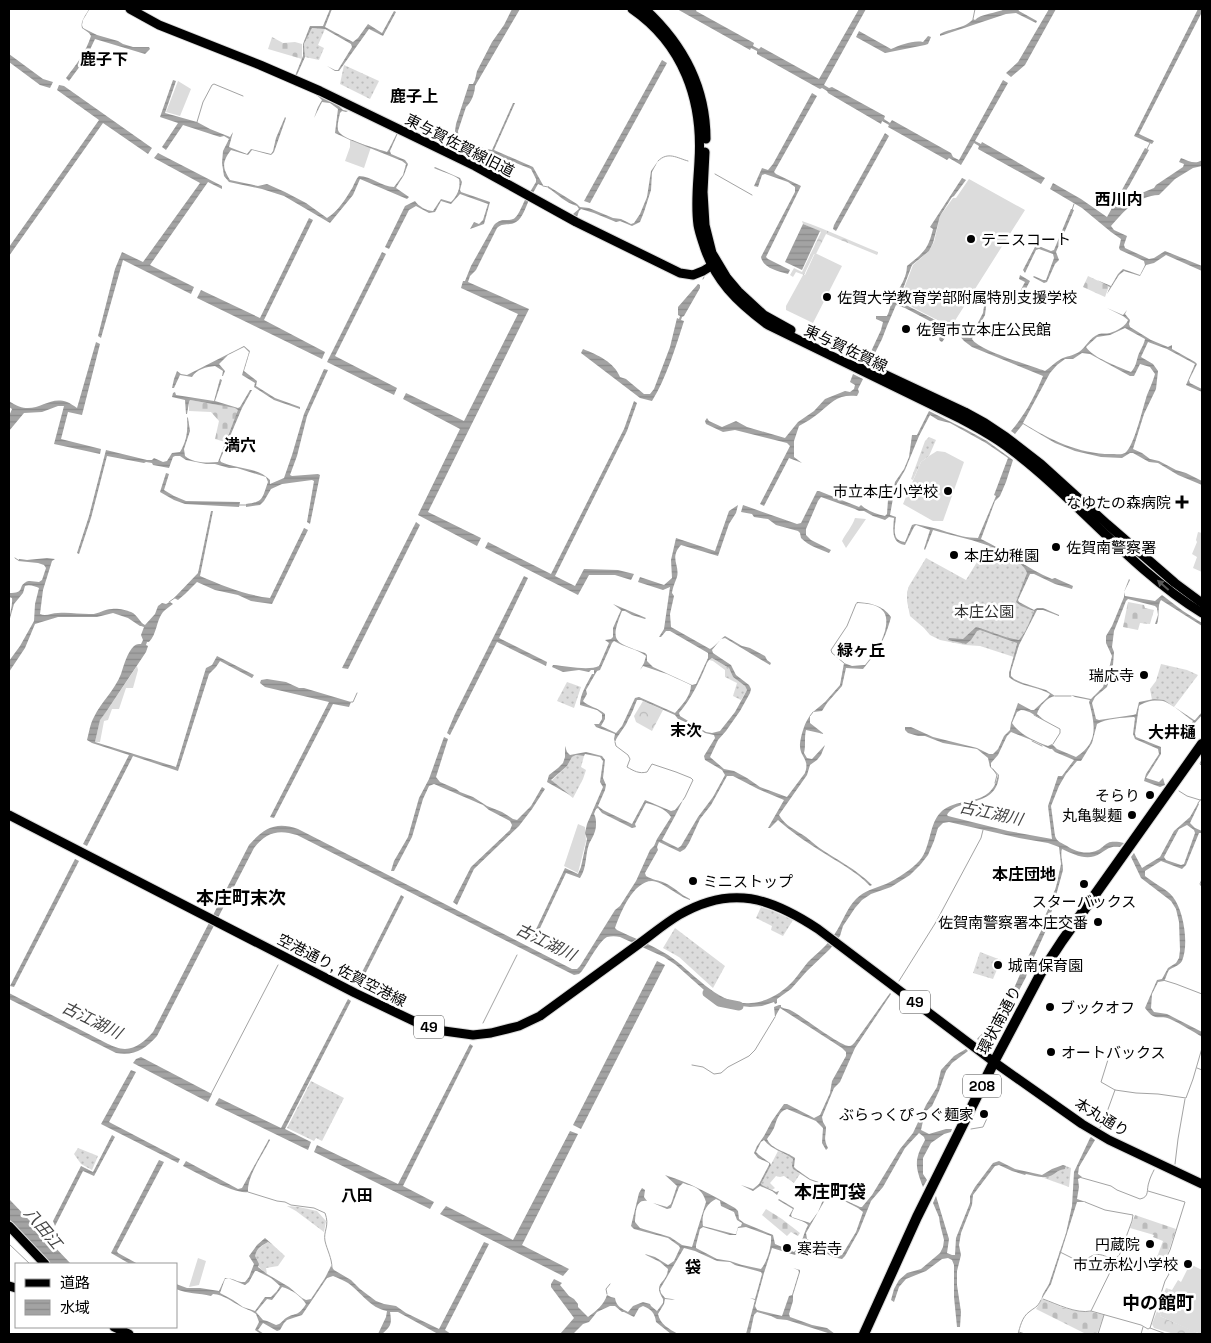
<svg xmlns="http://www.w3.org/2000/svg" width="1211" height="1343" font-family="'Space Grotesk','Noto Sans JP',sans-serif">
<defs>
<pattern id="grass-dots" width="8" height="8" patternUnits="userSpaceOnUse" patternTransform="scale(1.25)"><rect width="8" height="8" fill="#dcdcdc"/><path d="M2 2h.1M6 6h.1" fill="none" stroke="#bbb" stroke-width="1.8" stroke-linecap="round"/></pattern>
<pattern id="forest-crowns" width="20" height="18" patternUnits="userSpaceOnUse" patternTransform="scale(1.25)"><rect width="20" height="18" fill="#dcdcdc"/><path d="M2 6a3 3 0 1 1 6 0M12 15a3 3 0 1 1 6 0" fill="none" stroke="#bbb"/></pattern>
<pattern id="cemetery-stones" width="16" height="16" patternUnits="userSpaceOnUse" patternTransform="scale(1.25)"><rect width="16" height="16" fill="#dcdcdc"/><path d="M2 7V4a2 2 0 0 1 4 0v3zM10 15v-3a2 2 0 0 1 4 0v3z" fill="#bbb"/></pattern>
<pattern id="water-rules" width="6" height="5" patternUnits="userSpaceOnUse" patternTransform="scale(1.25)"><rect width="6" height="5" fill="#a3a3a3"/><path d="M0 2.5h6" fill="none" stroke="#8b8b8b"/></pattern>
</defs>
<rect width="100%" height="100%" fill="#fff"/>
<g fill="url(#grass-dots)">
<path d="M312,28L325,29L318,45L324,48L319,60L305,57L304,44Z"/>
<path d="M344,65L379,81L370,99L340,84Z"/>
<path d="M929,437L936,440L929,456L921,462L913,480L911,479L925,441Z"/>
<path d="M988,544L1020,562L1030,571L1018,599V602L1034,611L1031,621L1019,642L1014,657L980,646L965,645L940,640L930,635L924,628L910,616L907,601V592L909,586L926,558L966,580Z"/>
<path d="M712,658L729,668L733,677L745,686L747,690L741,700L733,696L737,683L725,677V670L713,661L709,660Z"/>
<path d="M1161,664L1187,670L1198,675L1174,707L1164,701L1152,700L1150,689L1156,681Z"/>
<path d="M567,682L581,687L574,708L557,701Z"/>
<path d="M576,755L584,756L581,767L586,770L583,779L573,798L551,781L567,766L572,757Z"/>
<path d="M761,907L773,911L793,920L783,936L771,930L772,926L756,918Z"/>
<path d="M675,928L725,966L713,988L679,957L663,948Z"/>
<path d="M980,952L1001,960L993,979L973,973Z"/>
<path d="M311,1081L344,1098L322,1141L316,1138L314,1141L287,1128Z"/>
<path d="M78,1148L98,1156L92,1170L81,1164L74,1154Z"/>
<path d="M778,1151L791,1157L793,1159C792,1167 793,1169 800,1174L794,1183L784,1176L780,1177L776,1176L770,1183L775,1188L772,1190L762,1185L761,1184Z"/>
<path d="M1066,1166L1071,1168L1069,1187L1044,1178C1051,1175 1058,1170 1065,1169Z"/>
<path d="M287,1206L299,1207L317,1211L326,1221L324,1232L296,1211Z"/>
<path d="M268,1242L273,1245L285,1256L278,1266L266,1268L267,1274C251,1262 250,1252 268,1242Z"/>
</g>
<g fill="url(#forest-crowns)">
<path d="M802,221C828,230 853,242 878,252L877,255L826,234L816,254H814L804,275L796,272L793,277L790,275L794,268L802,272L821,232L803,224Z"/>
<path d="M643,701L663,710L652,731L636,722L634,716Z"/>
<path d="M1166,1288L1169,1289L1160,1316L1200,1334H1174L1154,1328L1152,1324Z"/>
</g>
<g fill="url(#cemetery-stones)">
<path d="M272,37L283,43L295,42L302,44V59L268,49Z"/>
<path d="M1088,276L1109,286L1105,297L1083,287Z"/>
<path d="M190,400L236,408L239,410L225,442L215,439L219,421L211,412L189,411V402Z"/>
<path d="M1128,602L1144,605L1145,608L1154,610L1150,624L1140,623L1138,630L1123,627Z"/>
<path d="M766,1209L782,1219L800,1233L798,1236L791,1232L787,1236L762,1215Z"/>
<path d="M1135,1215L1176,1229L1169,1250L1162,1266L1159,1267L1154,1265L1163,1241L1153,1237L1154,1235L1130,1228Z"/>
<path d="M1042,1299L1064,1308L1077,1311L1092,1312L1104,1315L1097,1334H1086L1036,1309Z"/>
</g>
<g fill="#dcdcdc">
<path d="M178,81L191,89L180,116L166,112Z"/>
<path d="M350,140L371,147L364,168L345,161L350,147Z"/>
<path d="M969,179L1025,210L951,327L908,305L899,302L913,265L929,251L934,242L940,216L953,198H956Z"/>
<path d="M815,253L842,266L813,323L786,310V306L803,275H805Z"/>
<path d="M937,451L945,452L964,462L943,521H933L903,504L921,462L929,456Z"/>
<path d="M855,518L866,519L846,548L842,541C846,533 852,527 855,518Z"/>
<path d="M1198,532L1202,533V572L1193,568L1197,557L1192,554L1197,542L1196,540Z"/>
<path d="M137,666L138,670L133,688H126L119,709H112L108,720L104,721L100,742H95L100,719L106,712Z"/>
<path d="M578,824L585,827L586,841L578,873L564,866Z"/>
<path d="M198,1258L206,1261L199,1285L189,1287Z"/>
<path d="M1190,1264L1202,1270V1334L1192,1331L1160,1316L1169,1289L1172,1290L1178,1280L1181,1282Z"/>
</g>
<g fill="url(#water-rules)" fill-rule="evenodd">
<path d="M89,9V10L83,20L82,25L83,28L97,35L118,41L123,44L133,47H149L150,49L145,54L95,39L86,58L69,81L66,78C76,65 86,52 91,36L89,33L82,28C80,21 86,15 89,9Z"/>
<path d="M330,9H332L325,27L353,42L358,38L368,24L382,33L394,11L396,12L383,36L369,29L339,71H335L327,66L335,70H338L352,47L351,44L325,29L312,28L304,44L305,57L296,77L295,76L303,56V44L310,26H323Z"/>
<path d="M512,9H520L475,86C475,93 471,103 466,107L458,131L459,141L462,143L492,150L513,103H515L494,150L533,167L543,185V186L538,184L533,193L530,192L536,182V179L531,169L484,150L461,145L457,143L455,131L456,124L469,84H473L475,80L477,71L492,42L504,25Z"/>
<path d="M677,9H697L696,11L754,43L753,46L759,49L761,47L819,79L859,9H866L824,85L829,88L832,87L885,116L884,119L890,123L892,120L951,153L953,157L959,160L1003,80L1008,83L975,141L981,144L982,142L1045,178L1041,184L978,149L979,146L974,143L961,165L949,158L947,160L888,127L889,125L882,121L881,124L828,93L827,91L822,88L820,89L818,88L757,54V51L751,48L750,50Z"/>
<path d="M1005,9H1018L1019,11L1037,21L1036,23L1016,13L1006,14L940,36V34C950,28 965,29 973,19L975,20C980,14 997,13 1005,9Z"/>
<path d="M1049,9H1056L1025,65L1011,77L1006,73L1018,62Z"/>
<path d="M1198,9H1202V12L1139,134L1154,141L1152,144L1134,136Z"/>
<path d="M859,31L891,49C901,45 913,40 923,42L928,36L931,37L928,44L925,45L885,53L856,37Z"/>
<path d="M9,54L43,79L53,82L50,88L40,85L9,62Z"/>
<path d="M662,60L667,63L590,203L584,201Z"/>
<path d="M173,80L176,81L165,113L197,122L210,129L230,137L233,132L229,147L247,154L251,149L271,154L273,151L276,138L285,117L286,118L274,152L271,155L252,150L248,155L231,150C222,162 222,167 230,180L258,186L267,184L285,192L306,203L327,218C337,212 345,200 351,190C354,186 355,180 359,176C371,176 382,187 394,187L403,175L406,164L402,161L350,140L335,133L338,109L330,103L322,102L314,118L318,107L322,100C316,93 305,89 296,86L294,87L297,85L337,104L343,110L348,111L346,112L342,111L340,113C339,118 336,128 339,132C343,139 378,149 387,152L389,149L397,133H398L390,151L391,154L405,160L408,164L404,175L397,186L396,188L409,197L407,199L360,179L353,195L330,223L284,196L262,189L229,182L224,176L222,163L223,151L229,139L224,136L220,137L183,125L166,150L162,147L178,123L160,117Z"/>
<path d="M59,85L64,86L152,148L148,154L103,123L9,256V247L99,120L57,90Z"/>
<path d="M812,93L817,96L774,172L776,174L801,186L766,257L768,259L790,270L788,274C778,271 763,268 761,257L795,192V187L788,182L765,174L762,175L758,187L754,186L762,168L768,170L773,164Z"/>
<path d="M885,133L889,136L836,231L833,229L834,225Z"/>
<path d="M1145,148L1149,150L1129,186L1120,199V201L1122,203L1127,199L1154,188L1156,185L1183,167L1184,164L1179,162L1181,158C1189,161 1195,165 1202,160V166L1193,168L1175,179L1159,195C1137,196 1124,211 1111,226L1114,230L1127,236L1124,245L1125,248L1149,259L1154,258L1165,251L1202,266V271L1166,255L1154,263L1146,265L1140,276L1124,271L1119,275L1107,294L1110,287L1097,280L1111,286L1118,274L1123,269L1140,275L1145,265L1144,261L1120,250L1119,248L1121,239L1111,232L1082,208L1050,189L1053,183L1081,199L1107,217Z"/>
<path d="M158,153L222,186V189L208,182L150,265L194,287L191,294L123,260L101,338L98,336L115,269L122,252L143,262L200,183L154,158Z"/>
<path d="M658,161L652,172L651,190L644,212L640,222L632,226L620,221L616,222L594,213L581,209L579,211L577,217L573,214L579,209L577,206C565,203 558,194 548,188V186L577,204L580,207L589,208L613,218L621,219L631,224L634,223L640,214L647,197L651,171Z"/>
<path d="M435,167L460,178L462,182L460,190L461,192L490,202L484,224L470,229L474,222L479,224L483,220L488,204L460,194L451,204L441,201L435,212L429,213L416,206L409,210L389,249L385,247L405,206L415,201C418,206 427,211 433,211L441,199L451,202C457,196 461,188 459,179C452,174 443,172 434,168Z"/>
<path d="M962,178L966,180L954,196L952,197L940,216L933,243L929,251L912,265L898,302L908,306L951,328L949,333L942,342L940,341L939,339L943,330V328L905,308L896,305L887,326L882,339L872,359L868,358L881,330L883,322L876,319V316H887C889,312 890,308 891,304C895,292 907,281 907,266C923,253 928,250 933,229L930,227Z"/>
<path d="M526,198L529,200C526,206 523,218 516,222C510,226 503,222 497,228L476,270L470,276L468,282L529,309L428,512L481,538L477,546L418,515L460,429L403,399L406,393L464,421L518,314L461,288L463,281H465L471,266L494,225C503,217 505,222 513,219C518,218 523,203 526,198Z"/>
<path d="M1071,209L1074,210L1056,252L1059,260L1055,264L1047,282L1044,283L1033,277L1034,276L1043,280H1046L1054,258L1053,254L1039,249L1036,250L1025,273L1023,270L1036,245L1051,251L1054,250Z"/>
<path d="M309,218L313,220L264,320L325,352L322,359L197,298L201,290L260,318Z"/>
<path d="M803,224L820,231L802,270L785,262Z"/>
<path d="M382,252L386,254L335,356L397,388L394,395L327,362Z"/>
<path d="M1020,275L1030,281L1018,304L994,294H991L987,299L985,315L972,339C978,350 1031,366 1045,371C1050,368 1055,362 1061,359C1066,356 1073,356 1079,352C1086,347 1089,338 1099,334C1102,333 1106,334 1110,333C1117,331 1126,326 1128,320L1123,316L1107,308L1123,315L1127,310L1125,314L1130,320L1129,324L1130,327L1151,340L1168,347L1172,345V349L1195,362L1197,364L1189,380L1190,383L1202,389V392L1186,385L1195,364L1167,349L1148,342L1141,357L1153,364L1158,371L1156,389L1144,414L1133,449L1142,453L1150,459L1159,461L1176,470L1186,473L1202,481V485L1178,475L1158,463L1149,462L1133,453H1130L1122,458L1101,457L1075,451L1055,443L1023,424L1015,434L1011,431C1025,415 1035,396 1043,376L972,347L964,341L958,334L959,333L970,338L983,313L985,300L992,290L1016,299L1025,282L1019,279ZM1125,328L1145,339C1144,345 1140,350 1138,356C1136,363 1136,366 1131,372C1119,367 1093,358 1086,347L1097,337L1110,335ZM1082,353L1090,354L1130,376H1134L1140,364L1150,367L1155,374C1153,381 1150,388 1147,395C1143,407 1134,447 1125,453C1121,455 1118,454 1114,454C1081,455 1050,440 1023,423L1050,373L1057,365L1065,359H1073Z"/>
<path d="M698,284L700,285V288L684,316L682,317L681,320L684,321C676,346 666,379 652,401L640,398L581,353L583,349C598,355 614,362 620,377L626,379L644,394H650L654,389L670,347L677,318L679,319L680,316L678,315V307Z"/>
<path d="M96,342L100,344L82,415L68,412L61,439L101,449L100,454L54,444L64,406H58L42,412L24,413L9,431V416L12,409L9,407V401C35,420 46,394 67,402C70,403 74,406 77,408Z"/>
<path d="M244,346L250,351L244,371L257,381L256,386L275,398L300,407V409L274,400L254,387L255,383L242,375L249,352L244,347L228,355L219,364L225,371L223,376H222L223,371L215,366C206,367 197,369 192,377L180,375L174,388H172L174,379L177,371L181,374L187,375Z"/>
<path d="M324,369L328,370L307,416L297,456L290,475L292,476L318,474L320,475L310,524L307,522L314,481L312,480L282,484L271,489L264,501L260,505L246,507V504C264,502 262,498 268,482L266,477L237,468H229L215,464H206L186,460L180,456H175L173,457L169,468L153,465L152,463L146,462L144,463L107,456L91,518L79,554L77,553L89,516L106,450L147,460H152L154,458L163,462L167,461L172,453L180,452C187,441 188,430 187,417L188,418L190,431L184,449L185,456C193,463 207,463 218,462L238,410L235,408L190,400L189,402L187,414H186L185,400L172,397L173,393L175,392L176,395L214,401L220,379L222,380L215,401L238,408L240,407L250,390H252L242,408L220,460L221,462C236,469 258,467 270,480V484L284,478L292,455L304,414Z"/>
<path d="M853,374L863,379L858,389L859,392L857,396C838,394 833,401 819,413C813,418 806,422 799,426L794,441V457L802,463L789,458L764,506L760,504L790,446L787,443L735,430L723,432L706,424L705,421L707,418L709,421L722,427L736,421L747,427L785,438L798,422L814,411L825,399L845,391L850,392L854,389L855,385L850,382Z"/>
<path d="M634,401L637,403L627,431L555,576L575,586L584,569L618,570L634,574L631,580L615,575H589L578,595L485,548L488,542L551,574L624,429Z"/>
<path d="M929,411L967,430L987,441L1013,460L1006,482L1000,496L995,501L981,539C1007,551 1027,569 1052,579L1055,578L1073,586L1072,589L1055,584L1034,574H1030L1018,600L1019,602L1034,610L1037,608H1043L1059,615V616L1043,610H1037L1019,645L1011,671V676L1014,679L1023,683L1046,690L1055,696C1048,697 1039,706 1037,714L1044,720C1037,717 1029,710 1021,710L1017,712L1012,723C1020,735 1035,741 1048,746L1052,744L1057,749L1076,757C1099,743 1095,724 1089,702L1090,700L1075,697L1071,695L1091,699L1103,687L1104,684L1105,674L1109,669L1112,656L1106,643V636L1112,626L1124,597V592L1129,579L1130,580L1124,592L1125,596L1155,601L1162,595L1183,611L1202,623V626L1161,600C1157,605 1160,616 1157,624H1155L1158,615L1157,608L1155,606L1128,599L1126,601L1114,631L1112,647L1114,652L1113,665L1112,666L1111,669H1112L1107,687L1095,697L1092,703L1096,719L1099,720L1133,715L1136,714L1139,702L1154,699L1164,700L1194,720H1195L1202,712V715C1193,726 1189,725 1196,740L1194,741C1190,734 1188,728 1193,721C1184,715 1175,706 1166,702C1158,699 1145,701 1139,706L1135,734L1136,737L1161,747V754L1146,778L1159,782L1163,778L1165,785L1160,787L1144,781L1146,774L1159,754L1158,749L1135,739L1133,734L1135,718L1134,717C1122,718 1107,718 1097,724L1092,743L1081,761H1077L1066,774L1059,786L1051,806L1055,836C1057,842 1062,843 1067,846C1076,852 1087,855 1098,850C1101,849 1104,845 1108,843C1112,841 1119,842 1124,843L1120,847C1110,846 1109,848 1101,853C1088,862 1075,855 1062,849C1060,854 1063,863 1063,870L1047,928L1028,970L1026,977L1006,1015L980,1041L977,1039L1000,1014L1008,1004L1015,986L1021,972L1026,965L1028,957L1041,931L1045,916L1050,905L1052,895L1055,890L1057,883L1061,864L1059,847L1048,843L1019,838L949,822L943,823L938,828L934,841L928,855L921,864L910,875L891,887L871,894L862,900L855,908L843,926L840,936L830,949L807,971L791,989L777,999V1003L775,1004L774,1002L762,1006L750,1007L732,1005L713,998L676,965L664,957L620,937C616,936 611,936 607,937C599,941 588,963 582,971L579,974L574,975L297,835C279,829 266,832 254,848L157,1036C145,1049 135,1056 116,1053L9,999V993L108,1044C113,1046 119,1049 125,1049C136,1049 146,1040 153,1032L249,845C264,828 276,821 298,829L572,969H577L580,966L615,910L620,906L636,881L650,850L654,846L657,839L671,817C666,809 655,805 646,803L635,824L636,827L632,828L602,813L598,808L596,809L594,814C596,817 596,821 596,825C596,832 592,838 589,844C585,855 587,868 580,878L566,873L533,943L530,942L565,868L578,874L581,867L587,839L585,833L587,824L603,787L600,782L603,761L600,757L585,754L584,756L576,755L572,757L567,766L551,780L570,795L547,782L549,775L558,768L563,763L565,757V746L567,752L570,755L586,752L602,756L605,760L603,778L606,785L605,790L598,806L603,810L632,824L645,800L671,811L675,810L683,800L675,816L662,840L678,848L681,846L698,817L713,797L725,775L722,770L705,760L704,756L715,738L714,735L705,733L693,725L678,719L675,715L641,700H637C634,707 632,714 628,720C625,728 618,734 615,742L614,739L615,734L596,727L594,724H599L602,719V714L597,710L580,705C580,694 587,684 592,674H594V670H591L589,672L579,670L563,672L552,667L553,665C565,666 589,671 599,666L609,643L605,640L611,639L613,637V628L621,610L613,604L646,618L645,619L632,615L625,611H622C609,643 615,642 645,653L647,655V661L653,667L692,685L696,684L708,658V653L670,631H666L661,637H659L664,629L670,587L663,590L638,582L640,577L664,585L672,578L671,560L676,538L715,551L729,511L738,505L736,513L729,524L718,556L681,545C669,558 680,565 677,577C675,583 673,586 672,593L674,596L670,614L671,627L710,649C716,646 719,640 725,636L742,646L750,648L765,656L767,660L771,663L770,665L725,638L721,639L712,650L713,653L731,665L736,675L749,685L751,689L750,693L740,711L726,731L718,740L710,757L724,769L734,771L747,778L760,787L787,797L805,773C810,759 800,757 800,746C800,738 805,721 810,716V723L824,734L806,730C804,738 806,745 804,753L807,758L812,759L825,745L821,755L817,760L810,765L807,775L779,815C785,826 796,830 806,837C810,840 814,844 818,847C837,860 856,869 872,885L870,886C856,871 836,861 819,850C806,842 789,830 778,820L770,828H768L784,800L758,789L733,776H727L711,805L700,819L689,843L685,849L680,852L659,842L657,847L658,850L645,873L646,876C652,880 659,880 665,883C674,887 681,895 690,899V900C679,897 662,881 652,881C633,881 620,914 615,928L617,930C634,938 652,945 668,955C694,972 717,1006 751,1003C768,1002 783,992 794,980C799,974 803,968 808,962C817,953 827,946 834,935C842,924 846,909 856,899C864,891 875,888 886,884C898,878 911,870 920,860C931,847 929,823 941,812C959,795 991,809 998,775L990,767L988,758L977,749L943,743L925,736H918L908,733L905,730V727H911L933,737L977,748L989,754H993L998,749L1004,736L1010,730L1011,723L1018,703L1031,710H1034L1048,697L1050,694C1038,686 1020,687 1009,677V673L1017,644V643L980,630L977,631L971,640L966,644L948,640L949,638L963,639L976,627C990,631 1004,638 1019,640C1026,632 1030,621 1034,611L1021,606L1016,602L1027,573C1024,564 1009,554 1001,553L997,559L995,560V556L997,552L995,548C975,540 954,536 933,530L925,550L924,549L930,530L916,525L914,527L905,545C891,543 893,530 894,518L889,517L885,520L873,516L864,511H859L855,509L821,497L818,501L806,529V535L811,540L831,550L829,553C819,549 809,546 801,538L800,533L798,531L776,525L768,519L754,517L752,514L741,512L743,505L797,524L801,523L817,491H819L859,507L861,505C867,511 877,514 885,516L887,514L888,500L893,492L895,482L904,469L909,457L912,435H917ZM930,415L938,420L950,423L986,443L1008,458L994,495L996,496L978,538C967,538 957,535 947,532C936,528 925,526 915,524L912,525L905,542C891,541 895,527 896,517L890,515L895,487L905,470L919,436ZM614,641C624,647 637,649 646,656L644,663L640,670L643,666L667,674L691,685C691,696 682,705 675,713L639,697L635,698L622,726L616,733L601,726L605,719V714C599,708 587,706 583,701L587,694L586,690L597,671L600,670L612,643ZM712,658L729,668L733,677L745,686L747,690L735,712L720,731L712,733L706,732L680,716L679,713C692,698 700,680 707,663L709,660ZM1011,732L1034,741L1050,749H1052L1055,752L1074,760L1062,776H1058L1048,806L1052,839L1008,831L948,816L947,815C957,797 997,809 999,775L991,767V763L998,755L1007,736Z"/>
<path d="M166,473L169,474L164,490L174,496L186,501L240,502L239,507L185,504L174,500L160,492Z"/>
<path d="M211,511H213L200,576C223,586 246,595 270,598L304,528L308,530L272,604L251,601L238,595L215,590L197,582L185,594L178,600L174,598L198,573Z"/>
<path d="M416,522L420,525L348,669L342,668Z"/>
<path d="M47,558L55,559L52,561L43,590L40,614C46,617 51,613 58,613C69,612 79,614 89,614C98,615 104,609 112,609C117,608 126,610 131,612C138,615 139,622 145,625L155,614L158,606L162,603L166,604L170,602L173,604C170,606 166,609 163,612C156,621 157,634 149,642H147L146,645L148,646L146,652L106,712L100,720L95,742L176,767L206,668L212,665L217,656L254,675L252,678L220,661L216,667L209,674L178,771L133,756L87,846L83,844L129,755L92,743L87,740C89,733 90,724 94,717C101,702 115,690 121,674C124,665 127,653 134,646C137,644 138,644 141,644L143,640L141,635L144,627L141,626H140L128,618L113,613L97,617H58L35,624L25,648L9,672V661L20,646L34,621L35,604L39,588C35,586 29,584 25,586L23,593L14,604L9,622C9,614 13,606 12,598L9,597V593C26,593 17,587 26,582C29,580 35,582 39,582L42,580L46,568L44,565L38,563L18,561L19,559L27,560Z"/>
<path d="M524,576L528,578L499,638L547,662L546,666L497,642L450,735L447,733L455,714Z"/>
<path d="M857,602C870,603 883,605 891,617C885,640 878,651 863,669L846,668L842,686L827,703L822,711L813,712L825,702L840,685L844,663L852,666L865,665C874,654 881,645 885,631C891,608 877,604 858,603L856,604Z"/>
<path d="M267,679L286,682L299,688H304L351,702L349,707L333,704L274,818L270,817L329,702L265,687L260,683L261,680Z"/>
<path d="M444,737L448,739L436,777L440,782L456,789L460,792L473,797L487,806L502,812L513,819L517,820L531,806L542,787L545,789L532,809L519,826L474,869L457,905L453,902L471,867L510,830L512,825L510,821L489,810L483,805L434,784L429,786L423,799L412,837L394,871H391L394,861L408,837L419,798L429,779Z"/>
<path d="M1198,803L1199,804L1190,823L1195,828L1202,831V833H1199L1186,865L1182,869L1161,861L1145,871V876C1152,882 1168,890 1173,897C1184,911 1189,945 1182,961C1179,966 1173,967 1169,970C1167,973 1166,978 1164,981L1158,982L1152,994L1151,1008L1154,1012L1167,1014L1202,1032V1037C1192,1031 1181,1024 1170,1019C1158,1014 1156,1023 1145,1008L1157,980L1162,979L1168,968L1176,963L1179,958L1180,950L1179,922L1176,909L1171,901L1141,878L1131,857L1134,853L1142,868L1160,857L1174,831L1190,817ZM1187,825L1194,830L1195,833L1184,864L1181,865L1166,860L1164,857L1179,829Z"/>
<path d="M75,859L79,861L14,987L10,986Z"/>
<path d="M401,895L404,897L359,986L356,984Z"/>
<path d="M657,961L665,965L581,1129L573,1125Z"/>
<path d="M890,993L891,994L855,1048L840,1082L834,1088L822,1117L823,1122L826,1127C826,1137 823,1138 828,1148L826,1150L822,1143L823,1128L816,1121L787,1109C778,1112 777,1120 774,1128C772,1132 769,1136 767,1139C772,1150 786,1151 795,1158L794,1167L796,1169L810,1179L825,1184C829,1194 850,1202 860,1207H862L872,1195L900,1149L913,1133L926,1105L937,1087L941,1070L954,1056L966,1049L968,1051L952,1063L946,1071L939,1091L932,1106L925,1112L921,1130L929,1134L946,1129H952L951,1132L944,1134L931,1143L923,1158V1174L927,1180L923,1187C915,1166 914,1160 925,1140L924,1137L919,1133L905,1148L883,1187L871,1201L859,1231L845,1256L842,1259C839,1258 836,1258 833,1257C823,1253 816,1242 805,1244L795,1255L772,1248L764,1273L755,1306L757,1310L782,1316L789,1296L792,1295L799,1272L798,1270L793,1268L800,1270V1272L793,1295V1301L789,1314L790,1317L812,1325L827,1328L835,1334H831L787,1320L777,1319L771,1316L757,1312L754,1315L750,1334H746L755,1300L750,1298L755,1299L762,1274L761,1272L735,1265L730,1262L717,1261L695,1251L684,1248L660,1289L661,1293L665,1298L672,1299L675,1300L665,1299L664,1304L658,1314C660,1324 669,1329 678,1334H671L656,1322C655,1313 651,1309 643,1306L639,1308L634,1317L624,1312H622L615,1306H610L597,1312L589,1322L583,1324L573,1334H560L574,1318L551,1287V1284L554,1279L562,1283L560,1285L569,1296L574,1299L578,1304V1307L588,1317C596,1311 604,1305 607,1295L611,1297L615,1298C616,1306 622,1309 628,1312L633,1306L643,1302L650,1304L651,1306L657,1311L663,1303V1299C652,1282 667,1284 668,1269L660,1262L646,1255L645,1254L655,1257L668,1265L674,1261L680,1248L679,1246L668,1238L634,1229L631,1226L639,1193L642,1188L645,1190L644,1197L647,1201C635,1199 636,1213 635,1222L640,1228L670,1237L682,1245L692,1247L706,1202C702,1188 695,1187 683,1183L679,1187L671,1208L667,1209L653,1203L667,1207L671,1204L677,1186L665,1175C691,1183 712,1195 735,1208L738,1211L739,1219L744,1223L773,1235L775,1244L794,1252C804,1242 802,1236 808,1225C803,1220 796,1220 789,1216L793,1209L778,1200L779,1199L794,1208L791,1215L792,1217L810,1223L818,1212L825,1195L824,1185L810,1180L793,1169L792,1166L793,1159C784,1152 772,1150 764,1140L761,1142L756,1152L759,1155L770,1163L771,1165L761,1184L762,1185L776,1192L779,1191L777,1195L772,1191L760,1186L753,1191L741,1185L753,1189L759,1184L769,1165V1163L758,1158L754,1153L757,1146L764,1136L772,1121L784,1104H787L814,1118L820,1115L830,1093L832,1081L846,1056V1052L842,1048L780,1008L775,1017L774,1007L779,1005H781V1007C785,1009 789,1009 792,1011C803,1017 840,1046 849,1046C852,1046 853,1044 855,1042ZM829,1193L858,1208L863,1212L856,1232L842,1255L839,1256L807,1239L806,1233ZM716,1199L720,1201L721,1206L734,1212L737,1220L742,1223L741,1226L738,1227L736,1234H734L703,1226C701,1214 706,1204 716,1199ZM703,1227L730,1235H736L738,1228L746,1227L771,1236C772,1246 767,1262 761,1269L742,1265L730,1261L717,1259L696,1248V1245L700,1229Z"/>
<path d="M348,999L351,1001L285,1129L311,1142L308,1150L215,1105L219,1098L281,1128Z"/>
<path d="M470,1044L473,1046L403,1186L434,1202L430,1209L314,1152L317,1145L398,1184Z"/>
<path d="M141,1057L212,1094L208,1102L133,1063L136,1059Z"/>
<path d="M131,1070L136,1072L109,1122L180,1159L178,1163L101,1124Z"/>
<path d="M570,1131L578,1134L522,1245L569,1269L563,1276L440,1214L446,1206L513,1240Z"/>
<path d="M112,1135L115,1137L94,1176L83,1171L55,1226L53,1221L81,1166L93,1172Z"/>
<path d="M1091,1137L1095,1140L1079,1167L1078,1174L1082,1177L1078,1179L1079,1187L1077,1199L1086,1202H1077L1051,1284L1041,1300L1043,1294L1049,1284L1066,1233L1072,1206L1074,1172L1090,1138Z"/>
<path d="M269,1139L270,1140C263,1154 247,1176 248,1192C235,1195 196,1172 183,1166L186,1161L238,1189L242,1188Z"/>
<path d="M159,1160L164,1162L117,1251L118,1253L138,1264H130L111,1253Z"/>
<path d="M999,1161L1015,1169L1042,1175L1052,1169L1063,1165L1066,1166L1065,1169C1060,1170 1058,1171 1054,1174C1045,1180 1036,1176 1026,1174L1025,1175L1012,1171L999,1165L995,1166L973,1195L972,1205L961,1233L959,1245L961,1255L957,1271V1285L961,1312L960,1327H957L954,1297V1265L952,1260L948,1258L942,1259L926,1271L906,1279L899,1287L894,1302L891,1300L894,1289L899,1280L907,1273L921,1269L940,1253L943,1247L944,1240L940,1224L939,1217L933,1203L936,1196L949,1239L947,1253L952,1255H955L956,1238L970,1203V1196L975,1187L993,1163Z"/>
<path d="M9,1199L71,1264H50L9,1219Z"/>
<path d="M265,1238L273,1245L268,1242C261,1246 257,1248 255,1256L259,1264L258,1267L267,1274L289,1287L302,1298L306,1300L311,1299L325,1278L331,1266L334,1270L351,1280L360,1289L376,1301L384,1304L396,1306L406,1313L439,1329L484,1242L489,1244L445,1330L451,1334H438L398,1312H390C392,1324 391,1326 382,1334H378L386,1317L387,1311C370,1308 361,1292 348,1283C343,1280 338,1278 333,1276L327,1278L302,1315L287,1320L284,1323L280,1330L277,1331L263,1323L258,1330L264,1334H261L255,1330L259,1322L256,1314C251,1310 245,1309 240,1306C231,1301 224,1295 213,1294L211,1296C199,1293 187,1294 176,1289V1284L187,1288H200L219,1291L225,1278C232,1277 238,1283 245,1282L249,1277L254,1264L249,1256L257,1245ZM255,1271H257L271,1278L280,1286L277,1291L271,1297H265L255,1311L243,1307L233,1300L220,1293L225,1279L228,1278L245,1285L249,1282ZM282,1287C291,1289 301,1296 306,1304C298,1317 296,1312 286,1318C282,1321 281,1324 276,1325L267,1321L263,1320L256,1312L267,1299L272,1300Z"/>
</g>
<g fill="none" stroke-linecap="round" stroke-linejoin="round">
<g stroke="#a3a3a3" stroke-width="1">
<path d="M973,19L975,9"/>
<path d="M197,122L203,102L212,85L214,84L243,96"/>
<path d="M1147,149L1150,143"/>
<path d="M658,161C668,151 677,158 688,161"/>
<path d="M715,174L752,195"/>
<path d="M543,186L548,187"/>
<path d="M1072,210L1074,204"/>
<path d="M703,279L704,277"/>
<path d="M239,505H247"/>
<path d="M15,558L18,560"/>
<path d="M169,602L176,597"/>
<path d="M844,663L832,653L831,650L847,626L856,604"/>
<path d="M1055,696H1071"/>
<path d="M351,702H353L357,693"/>
<path d="M1034,715L1060,729V733L1053,744"/>
<path d="M810,716L813,712"/>
<path d="M1032,741L1042,746"/>
<path d="M615,742L616,746L628,755L630,759L627,767C634,771 639,774 647,772L652,764L676,772L691,778L693,780L685,797L683,800"/>
<path d="M1202,759L1200,764L1202,766"/>
<path d="M993,769L997,775L995,783"/>
<path d="M1179,791L1187,796L1200,800"/>
<path d="M1198,803L1202,798"/>
<path d="M1202,879L1200,884L1202,887"/>
<path d="M1163,980L1176,984L1202,994"/>
<path d="M899,981L936,922L981,838L983,830"/>
<path d="M483,1023L517,955"/>
<path d="M1111,1050L1101,1082L1115,1090L1136,1093L1158,1094L1186,1098L1193,1079L1202,1048"/>
<path d="M692,1065L703,1067L714,1074L721,1073L728,1067L749,1056L755,1050L775,1017"/>
<path d="M1197,1068L1202,1070"/>
<path d="M211,1094L278,965"/>
<path d="M971,1129L983,1127L989,1114"/>
<path d="M1099,1129L1103,1123L1115,1090"/>
<path d="M1175,1164L1178,1139L1185,1099"/>
<path d="M1079,1177L1111,1186L1117,1190L1140,1199C1150,1197 1146,1190 1149,1182C1150,1178 1152,1174 1154,1170"/>
<path d="M248,1192L277,1201L285,1202L291,1205L314,1208L325,1213C330,1226 323,1231 325,1241C327,1250 332,1258 332,1268"/>
<path d="M828,1192L836,1196"/>
<path d="M1085,1202L1105,1210L1133,1215L1132,1221L1119,1256L1138,1263L1161,1268L1170,1250L1185,1202L1148,1191"/>
<path d="M9,1244L30,1264"/>
<path d="M1060,1252L1078,1261"/>
<path d="M1084,1261C1098,1250 1100,1255 1116,1260"/>
<path d="M607,1294L606,1289L610,1284"/>
<path d="M1043,1299C1057,1304 1076,1314 1091,1311L1141,1325L1148,1329L1150,1328"/>
<path d="M1091,1311L1118,1256"/>
<path d="M1019,1332L1025,1334"/>
<path d="M1018,1334C1020,1327 1022,1317 1029,1312C1035,1307 1037,1308 1041,1300"/>
<path d="M1098,1334L1104,1315"/>
<path d="M1141,1334L1143,1327"/>
<path d="M1166,1334L1150,1328L1165,1281L1169,1274L1168,1273"/>
</g>
<path stroke="#a3a3a3" stroke-width="9" d="M707,993L719,1002L739,1006"/>
<g stroke="#dbdbdb" stroke-width="11">
<g id="major">
<path d="M130,9L159,25L260,65L320,91L475,166L576,222L680,273L693,275L703,271L716,263"/>
<path d="M632,9C683,44 703,100 699,161C698,182 695,203 698,225C699,231 701,237 703,243C714,280 737,302 768,325L961,419C978,428 995,437 1010,449C1077,499 1130,569 1202,613"/>
<path d="M645,9C683,44 706,86 706,139"/>
<path d="M705,152L703,192L705,225L712,253L727,278L738,291L764,315L791,330"/>
<path d="M854,360L965,412L985,423L1006,437L1041,464L1107,524L1175,583L1202,603"/>
<path d="M9,815L355,993L422,1025L444,1031L473,1035L491,1033L519,1026L540,1016C572,993 604,969 636,946C650,936 664,924 679,915C732,884 771,898 818,929L994,1062L1082,1124L1109,1140L1202,1184"/>
<path d="M9,1226L45,1264"/>
<path d="M9,1286L16,1288"/>
<path d="M114,1327L129,1334"/>
</g>
</g>
<g stroke="#dbdbdb" stroke-width="12">
<path id="highway" d="M864,1334L917,1217L994,1062L1041,973L1062,941L1202,744"/>
</g>
<use href="#major" stroke="#000" stroke-width="9"/>
<use href="#highway" stroke="#000" stroke-width="10"/>
</g>
<defs><path id="oneway-solid" d="M-6-.8H1V-3.2L6.5 0L1 3.2V.8H-6Z" transform="scale(1.25)"/></defs>
<use fill="#595959" href="#oneway-solid" transform="translate(1163 585) rotate(-139)"/>
<g fill="#000" stroke="#fff" stroke-width="2">
<circle cx="971" cy="239" r="5"/>
<circle cx="827" cy="297" r="5"/>
<circle cx="906" cy="329" r="5"/>
<circle cx="948" cy="491" r="5"/>
<path d="M1179.5 494.5h5v5h5v5h-5v5h-5v-5h-5v-5h5z"/>
<circle cx="1056" cy="547" r="5"/>
<circle cx="954" cy="555" r="5"/>
<circle cx="1144" cy="675" r="5"/>
<circle cx="1150" cy="795" r="5"/>
<circle cx="1132" cy="815" r="5"/>
<circle cx="693" cy="881" r="5"/>
<circle cx="1084" cy="884" r="5"/>
<circle cx="1098" cy="922" r="5"/>
<circle cx="998" cy="965" r="5"/>
<circle cx="1050" cy="1007" r="5"/>
<circle cx="1051" cy="1052" r="5"/>
<circle cx="984" cy="1114" r="5"/>
<circle cx="1150" cy="1244" r="5"/>
<circle cx="787" cy="1248" r="5"/>
<circle cx="1188" cy="1264" r="5"/>
</g>
<g text-anchor="middle" dominant-baseline="central" stroke-width="5" stroke-linejoin="round" paint-order="stroke">
<g fill="#fff" stroke="#4c4c4c" stroke-width="1">
<rect x="900" y="990.5" width="30" height="23" rx="4"/>
<rect x="414" y="1015.5" width="30" height="23" rx="4"/>
<rect x="963" y="1074.5" width="38" height="23" rx="4"/>
</g>
<g font-size="14" font-weight="bold" fill="#000">
<text x="915" y="1002">49</text>
<text x="429" y="1027">49</text>
<text x="982" y="1086">208</text>
</g>
<g font-size="15" fill="#000" stroke="#fff">
<text transform="translate(460 145) rotate(27)">東与賀佐賀線旧道</text>
<text transform="translate(846 348) rotate(25)">東与賀佐賀線</text>
<text transform="translate(342 970) rotate(27)">空港通り, 佐賀空港線</text>
<text transform="translate(999 1020) rotate(-62)">環状南通り</text>
<text transform="translate(1102 1117) rotate(31)">本丸通り</text>
</g>
<g font-size="15" fill="#000" stroke="#fff" text-anchor="start">
<text x="981" y="239">テニスコート</text>
<text x="837" y="297">佐賀大学教育学部附属特別支援学校</text>
<text x="916" y="329">佐賀市立本庄公民館</text>
<text x="938" y="491" text-anchor="end">市立本庄小学校</text>
<text x="1171" y="502" text-anchor="end">なゆたの森病院</text>
<text x="1066" y="547">佐賀南警察署</text>
<text x="964" y="555">本庄幼稚園</text>
<text x="1134" y="675" text-anchor="end">瑞応寺</text>
<text x="1140" y="795" text-anchor="end">そらり</text>
<text x="1122" y="815" text-anchor="end">丸亀製麺</text>
<text x="703" y="881">ミニストップ</text>
<text x="1084" y="901" text-anchor="middle">スターバックス</text>
<text x="1088" y="922" text-anchor="end">佐賀南警察署本庄交番</text>
<text x="1008" y="965">城南保育園</text>
<text x="1060" y="1007">ブックオフ</text>
<text x="1061" y="1052">オートバックス</text>
<text x="974" y="1114" text-anchor="end">ぶらっくぴっぐ麺家</text>
<text x="1140" y="1244" text-anchor="end">円蔵院</text>
<text x="797" y="1248">寒若寺</text>
<text x="1178" y="1264" text-anchor="end">市立赤松小学校</text>
</g>
<g font-size="15" fill="#333" stroke="#fff">
<text x="984" y="611">本庄公園</text>
</g>
<g font-size="16" font-weight="bold" fill="#000" stroke="#fff">
<text x="104" y="59">鹿子下</text>
<text x="414" y="96">鹿子上</text>
<text x="1119" y="199">西川内</text>
<text x="240" y="445">満穴</text>
<text x="861" y="650">緑ヶ丘</text>
<text x="686" y="730">末次</text>
<text x="1172" y="732">大井樋</text>
<text x="1024" y="874">本庄団地</text>
<text x="357" y="1195">八田</text>
<text x="693" y="1267">袋</text>
</g>
<g font-size="16" font-style="italic" fill="#444" stroke="#fff">
<text transform="translate(991 813) rotate(12)">古江湖川</text>
<text transform="translate(546 942) rotate(26)">古江湖川</text>
<text transform="translate(92 1020) rotate(26)">古江湖川</text>
<text transform="translate(43 1228) rotate(50)">八田江</text>
</g>
<g font-size="18" font-weight="bold" fill="#000" stroke="#fff">
<text x="241" y="897">本庄町末次</text>
<text x="830" y="1191">本庄町袋</text>
<text x="1158" y="1302">中の館町</text>
</g>
</g>
<rect width="1211" height="1343" fill="none" stroke="#000000" stroke-width="20"/>
<rect x="15" y="1263" width="162" height="65" fill="#ffffff" stroke="#999999"/>
<rect x="25" y="1279" width="25" height="8" fill="#000000" stroke="#999999"/>
<text x="60" y="1288" font-size="15" fill="#000000">道路</text>
<rect x="25" y="1300" width="25" height="15" fill="url(#water-rules)" stroke="#999999"/>
<text x="60" y="1313" font-size="15" fill="#000000">水域</text>
</svg>
